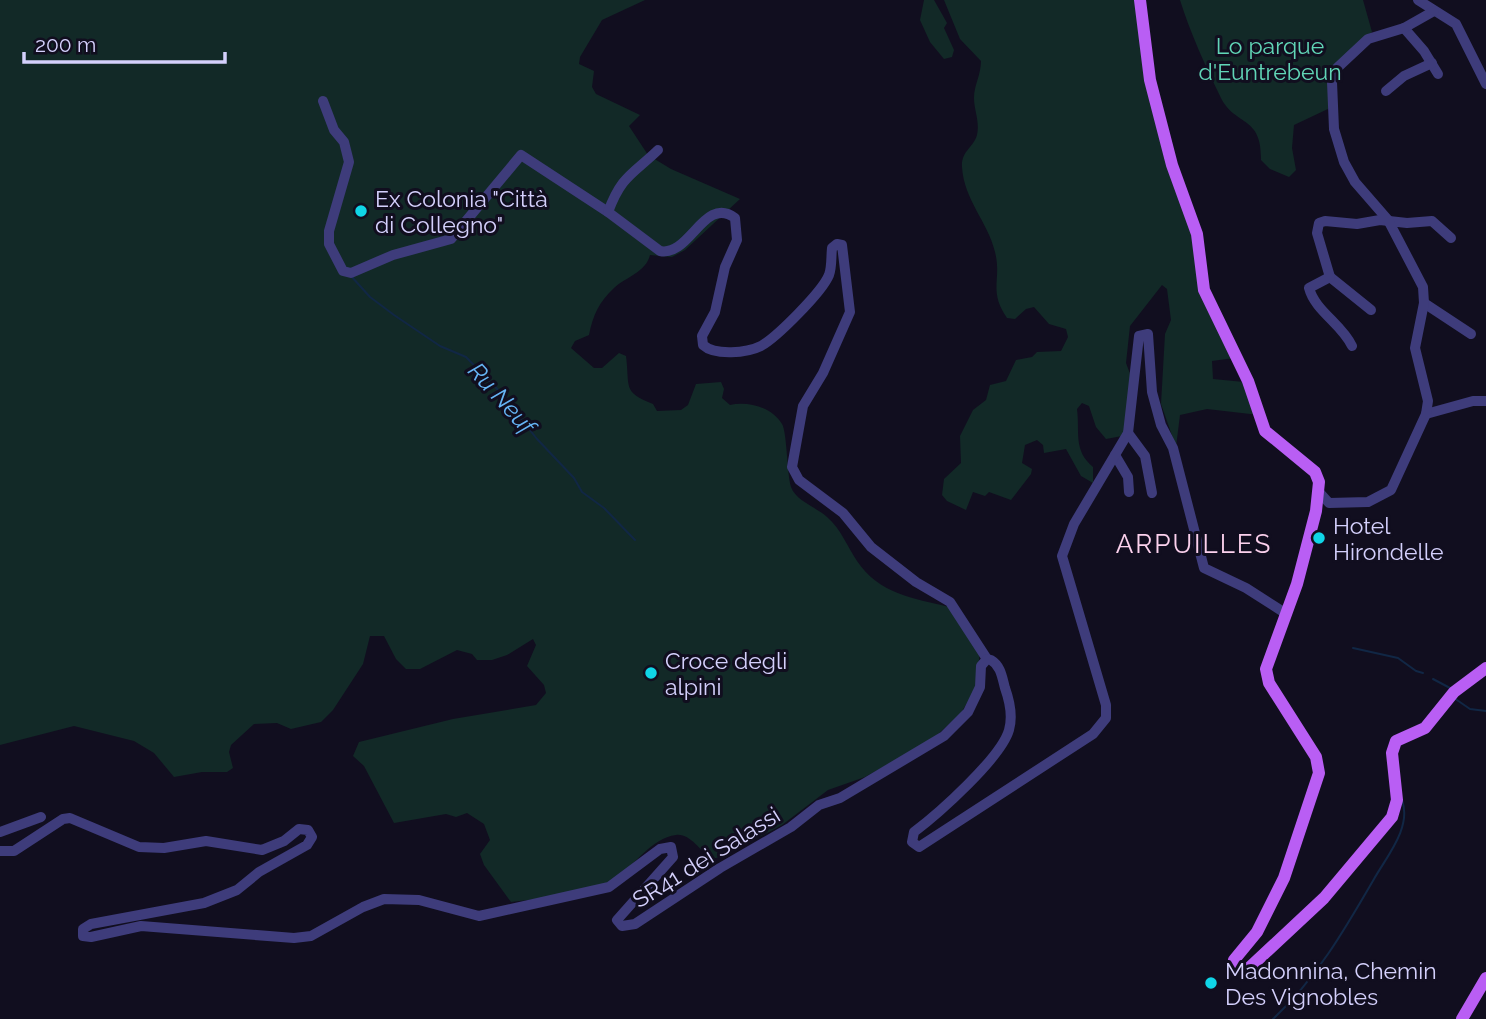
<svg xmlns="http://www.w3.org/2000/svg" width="1486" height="1019" font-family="Raleway,sans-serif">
<rect width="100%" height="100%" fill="#110e1f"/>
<g fill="#122927">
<path d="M0,0H645L602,20L580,57L579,64L594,71L592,87L596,94L640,115L629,126L648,155L671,169L740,199L685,250L672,257L650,255C646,272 626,277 614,288C599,302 593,315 589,335L575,341L571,348L594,368H602L619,353L626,356C630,387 622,392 653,404L657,411L681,410L688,405L696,384L721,382L724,389L722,398L730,405C748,401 772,407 782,424C787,432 787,473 791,487C796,501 816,507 827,517C841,529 847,546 857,561C879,594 913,598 949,607L980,651L976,688L961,713L935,737L905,755L865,777L828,790L782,825L722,857L709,859C701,850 689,833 676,835C651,838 636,865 615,878C587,896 544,898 511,902L484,865L480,854L490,840L484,824L467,813L456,817L446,814L394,823L364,766L353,756L359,742L453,719L536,705L546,693L544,685L527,666L536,645L533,639L507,655L492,660H477L472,654L457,650L420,669H406L396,659L384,636H370L363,664L333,710L321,722L291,729L277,723L254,724L231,745L229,752L233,768L227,772H202L174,777L154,753L134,741L74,726L0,745Z"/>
<path d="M924,0H934L947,23L944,28L954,50L952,57L944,59L930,42L920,20Z"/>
<path d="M944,0H1137L1141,39L1196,239L1197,264L1234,358L1212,361L1213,379L1244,382L1259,415L1207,409L1180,415L1176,447L1161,404L1165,334L1171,320L1167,289L1162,285L1130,326L1126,363L1132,379L1126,427L1122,436L1106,439L1096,427L1089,406L1082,403L1077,409C1080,433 1073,450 1093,467V483L1081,476L1066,449L1044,453L1043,445L1037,440L1025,445L1022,463L1032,469L1031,474L1011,500L989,492L985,496L973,492L966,510L947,501L942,495L944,479L961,463L960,436L973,410L986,400L990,385L1006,381L1016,360L1032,357L1037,352L1061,351L1068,337L1066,329L1049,324L1034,307L1026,309L1015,319L1007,318C988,291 1002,279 995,252C988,222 964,200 962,167C961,151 974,147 977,135C980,122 974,110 974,98C974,85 981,75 981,61L960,39Z"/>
<path d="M1180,0H1363L1372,32L1328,74L1330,108L1294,125L1292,148L1296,170L1289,177L1270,169L1261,160C1262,114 1234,127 1220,96C1205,65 1190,32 1180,0Z"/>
</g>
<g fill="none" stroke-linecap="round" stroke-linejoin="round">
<g stroke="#112745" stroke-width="2">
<path d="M351,276L370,297L394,315L440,346L466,357L501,393L537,439L574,478L582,492L604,508L635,540"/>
<path d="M1353,648L1398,658L1416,671L1423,673"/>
<path d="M1433,679L1450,688"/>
<path d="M1454,698L1470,709L1486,711"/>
<path d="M1273,1019C1317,978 1345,929 1374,879C1387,856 1412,827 1402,800"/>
</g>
<g stroke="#3e3c7b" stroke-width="10">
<path d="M1418,0L1456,24L1486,84"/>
<path d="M1404,28L1424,51L1438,74"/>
<path d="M1386,91L1404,76L1432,63"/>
<path d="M323,101L334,130L344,142L349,162L329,231V244L343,271L351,273L393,255L451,239L521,155L608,212L660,251C690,257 704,195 735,218L737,240L725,267L715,312L702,336L703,345C715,356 747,353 761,346C777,337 822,292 829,275C832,267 831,257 832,248L837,244L842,245L850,312L823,373L803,406L792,467L799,480L843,513L871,547L916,582L950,602L987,659"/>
<path d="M608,212C622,175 632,175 658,150"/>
<path d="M1330,277L1371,310"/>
<path d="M1424,303L1471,334"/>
<path d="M1352,346C1342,324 1315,311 1309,288L1330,277L1317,233L1319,223L1325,221L1357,224L1380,220L1407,223L1432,221L1451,238"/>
<path d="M1426,414L1473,401H1486"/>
<path d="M1128,433L1145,456L1152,493"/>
<path d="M1115,455L1128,477L1129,492"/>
<path d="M1320,493L1329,503L1368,502L1391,490L1426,414L1428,401L1415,348L1424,303L1423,287L1388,220L1355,182L1344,162L1334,129L1332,82L1337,68L1368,39L1404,28L1434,11"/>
<path d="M0,832L41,817"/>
<path d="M0,851H14L63,819L70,818L139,847L164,848L206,841L262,850L284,841L299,829L308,830L312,837L307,845L259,872L237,890L204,903L91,924L83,929V936L91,937L141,926L294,938L311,936L363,907L384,899L419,900L479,916L609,887L660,849L671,847L673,857L617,920L622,926L635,924L720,868L791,827L819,805L840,798L944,736L968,712L980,687L981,666L987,659L991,660C1001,666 1002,677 1005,688C1010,702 1013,716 1009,730C1001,758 938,814 914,832L912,842L919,847L1093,734L1106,718V705L1062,556L1074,524L1128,433L1139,336L1148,334L1152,392L1161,425L1173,448L1204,568L1246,588L1285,613"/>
</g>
<g stroke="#b95ef4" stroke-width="12">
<path d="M1140,0L1150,80L1172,165L1197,234L1204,290L1248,381L1265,431L1315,472L1319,482L1316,511L1297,584L1266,669L1269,683L1316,757L1319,773L1284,878L1257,932L1234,960L1237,970L1248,969L1324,898L1392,817L1397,800L1392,753L1396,741L1425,728L1454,692L1486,668"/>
<path d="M1462,1019L1486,978"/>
</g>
</g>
<g fill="#10d5e7" stroke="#110e1f" stroke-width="2.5">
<circle cx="361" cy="211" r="7"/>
<circle cx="1319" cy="538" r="7"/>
<circle cx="651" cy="673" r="7"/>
<circle cx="1211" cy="983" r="7"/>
</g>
<g text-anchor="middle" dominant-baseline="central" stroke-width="6" stroke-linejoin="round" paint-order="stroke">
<g font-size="23" fill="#61d6b7" stroke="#110e1f">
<text x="1270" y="45">Lo parque<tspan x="1270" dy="26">d'Euntrebeun</tspan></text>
</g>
<g font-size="23" fill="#d4d0fc" stroke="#110e1f" text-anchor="start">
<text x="375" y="198">Ex Colonia "Città<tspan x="375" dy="26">di Collegno"</tspan></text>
<text x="1333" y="525">Hotel<tspan x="1333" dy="26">Hirondelle</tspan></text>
<text x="665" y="660">Croce degli<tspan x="665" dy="26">alpini</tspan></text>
<text x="1225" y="970">Madonnina, Chemin<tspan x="1225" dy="26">Des Vignobles</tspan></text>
</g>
<g font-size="23" fill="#d4d0fc" stroke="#110e1f">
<text transform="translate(706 857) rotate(-32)">SR41 dei Salassi</text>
</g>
<g font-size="24" font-style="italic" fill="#65b4f4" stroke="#110e1f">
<text transform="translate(502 398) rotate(48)">Ru Neuf</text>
</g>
<g font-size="26" letter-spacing="2" fill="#fcd1ed" stroke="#110e1f">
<text x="1194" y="544">ARPUILLES</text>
</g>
</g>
<path d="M24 52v10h201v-10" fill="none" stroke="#d4d0fc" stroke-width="3.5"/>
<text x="35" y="52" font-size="21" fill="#d4d0fc" stroke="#110e1f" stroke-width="5" paint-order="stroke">200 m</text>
</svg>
